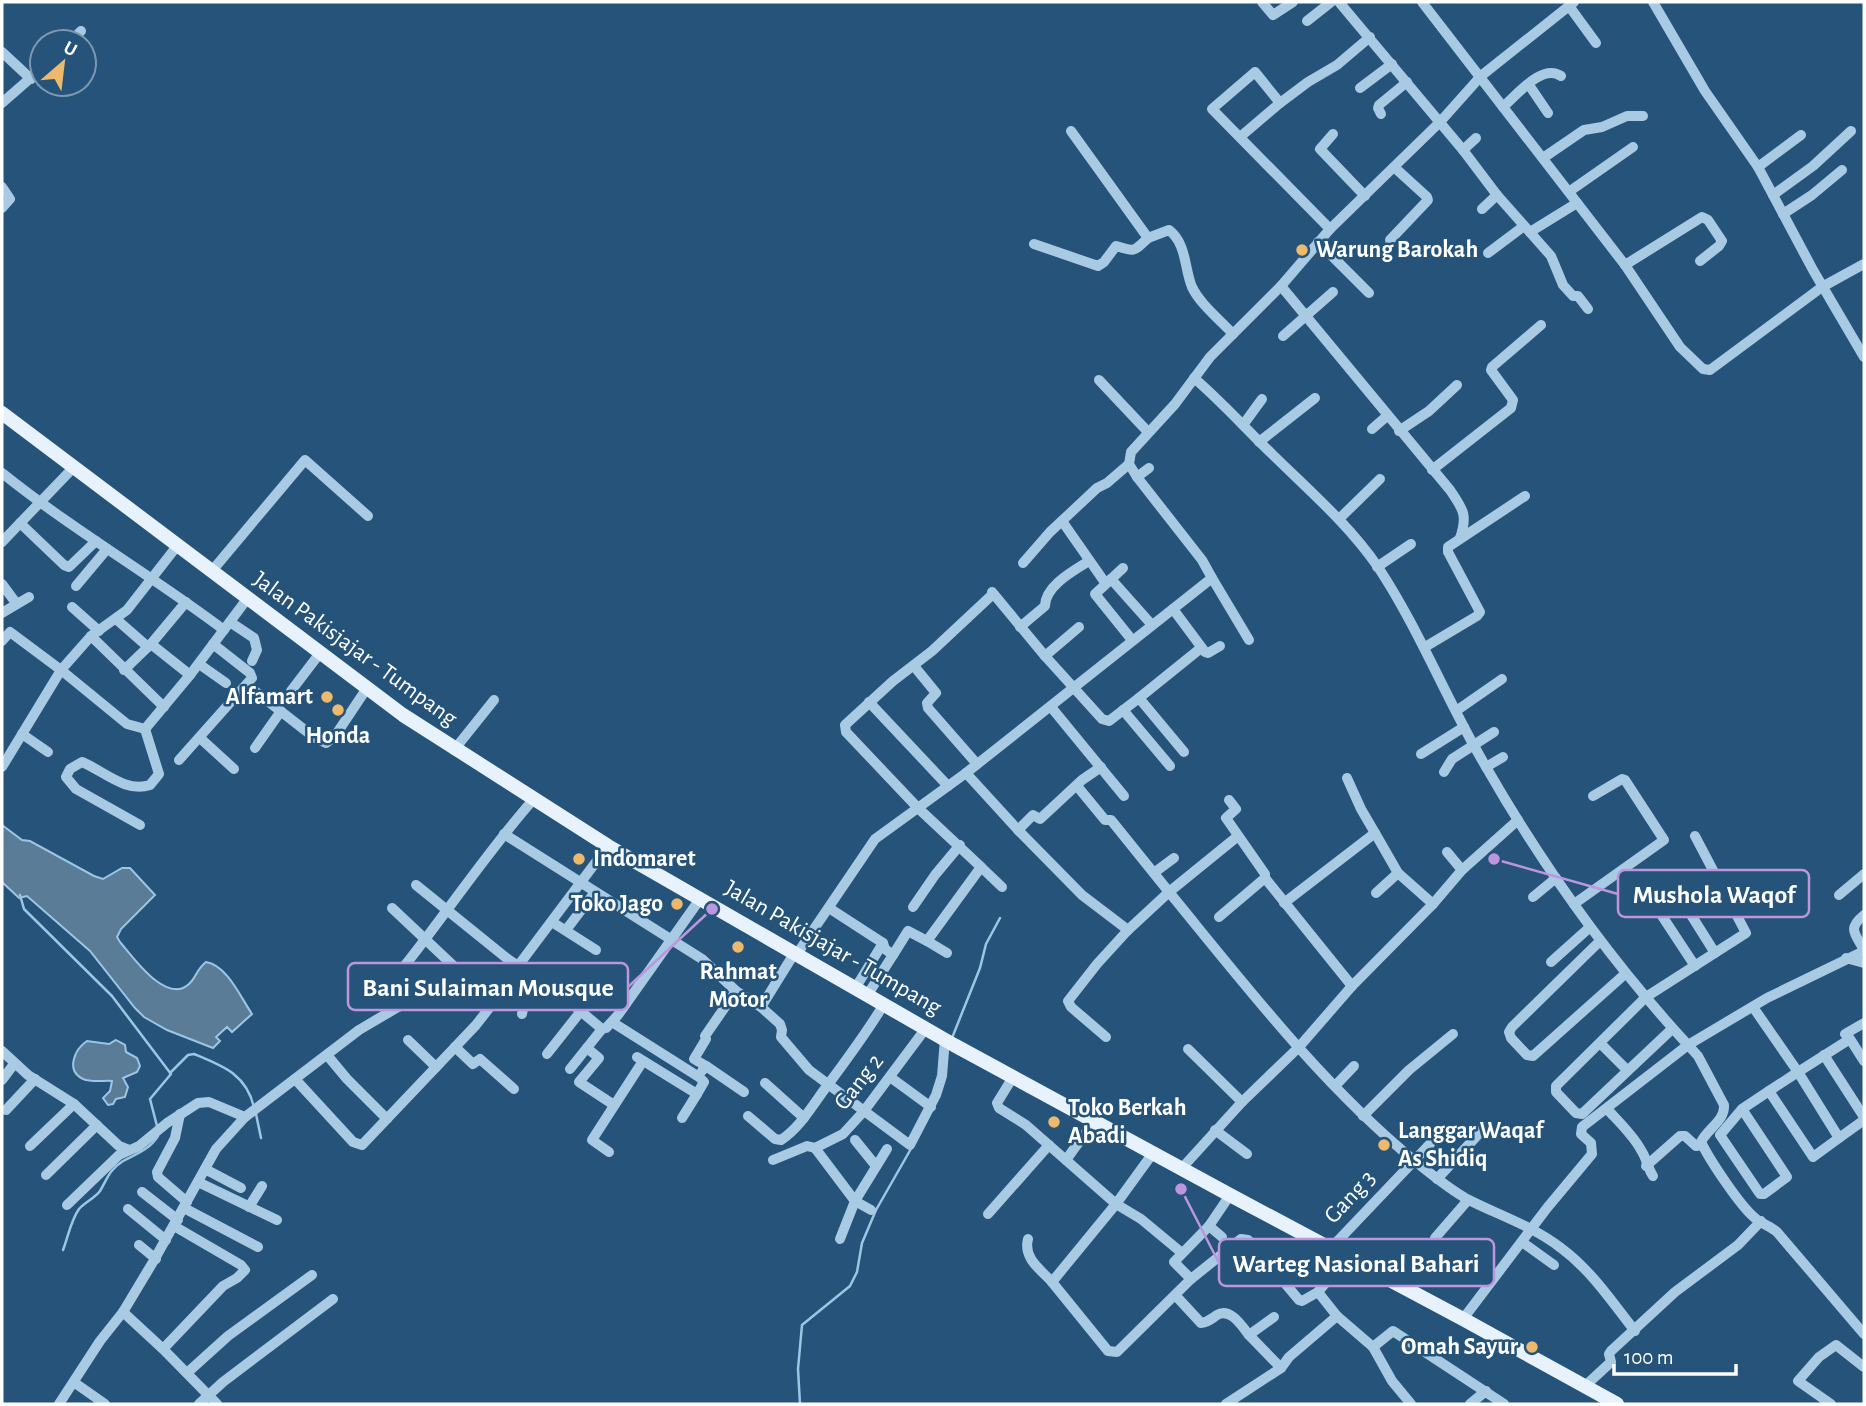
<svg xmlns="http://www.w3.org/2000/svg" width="1866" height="1406" font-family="'Alegreya Sans',sans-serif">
<rect width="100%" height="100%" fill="#255379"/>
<g fill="#5b7c97" stroke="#9cc6e4" stroke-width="2">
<path d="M2,825L22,840L30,841L94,876L103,879L122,868H130L155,895L121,929L117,937L120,942C133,957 166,1005 189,984C197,977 195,971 206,962C227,965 241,998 252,1014L232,1032L227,1027L216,1037L220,1041L213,1048L167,1030L144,1017L135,1008L90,951L27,896L19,898L2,882Z"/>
<path d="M116,1040L125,1045L126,1052L137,1058L140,1066L137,1072L123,1078L128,1087L125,1097L116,1099L113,1104L108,1105L103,1098L110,1091L112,1081C104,1080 93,1083 83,1079C65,1070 75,1049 87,1041L109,1044Z"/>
</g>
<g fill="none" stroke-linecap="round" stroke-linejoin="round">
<g stroke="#9cc6e4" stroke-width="2.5">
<path d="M20,895L24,909L112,996L171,1074L150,1099L157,1126"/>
<path d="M952,1038L980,968L986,944L1000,918"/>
<path d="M170,1073L188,1055L194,1054C223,1066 246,1074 254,1107"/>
<path d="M256,1114L261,1138"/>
<path d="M63,1250C68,1237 71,1220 79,1209C85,1202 95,1198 100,1191C108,1178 108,1171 123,1161C136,1154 149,1150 158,1136"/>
<path d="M800,1404L798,1369L802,1325L850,1286L857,1272L862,1243L876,1210L912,1147"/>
</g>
<g stroke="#a8cae3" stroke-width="10">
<path d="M1262,2L1273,15L1293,2"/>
<path d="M1339,2L1463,150L1497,195L1551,256L1563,285L1573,296H1578L1588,309"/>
<path d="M1422,2L1625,265L1680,347L1703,369L1710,370L1822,287L1864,264"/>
<path d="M1653,2L1705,91L1758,167L1813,270L1864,357"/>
<path d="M1569,6L1596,43"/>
<path d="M1307,21L1331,2"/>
<path d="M70,42L81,31"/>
<path d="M2,52L31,79"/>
<path d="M1529,85L1548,113"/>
<path d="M1360,88L1392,64"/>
<path d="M2,103L42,68"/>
<path d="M1280,103L1308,82L1337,65L1370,37"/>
<path d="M1503,107C1517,95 1542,63 1561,76"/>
<path d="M1381,114L1378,108L1379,105L1407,82"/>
<path d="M1071,131L1148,238L1169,230C1187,244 1184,268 1192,287C1200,304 1220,320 1233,334"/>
<path d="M1333,134L1320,149L1365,196"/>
<path d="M1240,137L1280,103L1255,72L1212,109L1330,229"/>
<path d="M1463,150L1476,138"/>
<path d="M1543,158L1584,130L1602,127L1627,116H1643"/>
<path d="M1758,167L1801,135"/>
<path d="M2,187L10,199L2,208"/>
<path d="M1570,191L1633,147"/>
<path d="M1773,195L1813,166L1851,131"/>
<path d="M1482,209L1497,195"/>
<path d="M1783,214L1812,195L1842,170"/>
<path d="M1530,232L1577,203"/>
<path d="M1390,240L1428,200L1427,197L1394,167"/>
<path d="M1318,242L1369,293"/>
<path d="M1034,244L1098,266L1104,262L1116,246C1135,252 1133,252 1148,238"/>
<path d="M1488,253L1524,226"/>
<path d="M1625,265L1702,217L1708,220L1722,241L1719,246L1700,261"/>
<path d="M1281,286L1450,490C1463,509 1468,515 1460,538"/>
<path d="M1283,336L1333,292"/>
<path d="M1194,378C1222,402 1247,430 1273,455C1310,491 1349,525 1378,567C1415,623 1441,686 1473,744C1533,852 1604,954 1688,1045L1767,998L1864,951"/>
<path d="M1099,380L1148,432"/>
<path d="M1243,425L1262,399"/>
<path d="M1372,429L1387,416"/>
<path d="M1399,431L1429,411L1457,385"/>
<path d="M1259,442L1315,398"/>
<path d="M1432,470L1511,408L1513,400L1491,370L1492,367L1541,325"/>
<path d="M2,473C73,530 151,575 224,630"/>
<path d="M1137,477L1149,468"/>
<path d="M1339,519L1380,479"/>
<path d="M1062,521L1106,584L1095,594L1132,640"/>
<path d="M20,523L64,565L69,567L96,541"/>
<path d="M2,542L72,469"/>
<path d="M1023,563L1050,532L1097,488L1107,483L1129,464"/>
<path d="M1377,567L1411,544"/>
<path d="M211,572L305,460L368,516"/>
<path d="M1212,578L1249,640"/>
<path d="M1111,579L1152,625"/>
<path d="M1108,582L1123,568"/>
<path d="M2,584L16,603"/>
<path d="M76,586L107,549"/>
<path d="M992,592L1045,656L1102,719L1109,721L1139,698L1184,752"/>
<path d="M72,607L99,631"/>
<path d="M1173,609L1205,652L1208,653L1220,646"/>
<path d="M2,613L29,597"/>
<path d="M116,619L148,647"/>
<path d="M230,622L254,638L257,650L252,661"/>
<path d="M1020,627L1045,606C1045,586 1073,571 1089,561"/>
<path d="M91,636L164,707"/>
<path d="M2,641L10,632L61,670L127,724L145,729"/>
<path d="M151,644L190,675"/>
<path d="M1425,647L1477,616L1480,612L1448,552V547L1525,496"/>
<path d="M1045,656L1079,627"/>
<path d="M199,664L226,683"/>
<path d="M914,666L936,693L927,703L928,708L977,764"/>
<path d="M124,670L151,644L186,602"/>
<path d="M247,685L315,738L326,743L335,736L367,688"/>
<path d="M291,691L320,653"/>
<path d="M1139,698L1201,648"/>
<path d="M869,702L948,786"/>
<path d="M1051,707L1124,796"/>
<path d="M1123,710L1170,766"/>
<path d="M1456,711L1502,679"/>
<path d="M145,729L190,675L247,599"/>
<path d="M22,734L48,752"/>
<path d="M200,738L234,769"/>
<path d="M255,748L281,711"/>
<path d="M454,750L494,700"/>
<path d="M1421,754L1464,727"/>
<path d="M179,760L252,678L250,673L213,644"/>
<path d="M2,767L61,670L91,636L127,610L177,546"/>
<path d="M1486,767L1503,757"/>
<path d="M1444,772L1452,759L1494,732"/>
<path d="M966,773L1018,830L1082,895L1128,930L1169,892C1246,986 1322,1085 1416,1162C1432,1175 1449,1189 1467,1199C1498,1215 1533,1226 1561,1248C1591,1270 1612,1302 1635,1331"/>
<path d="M1347,778L1361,809L1375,833"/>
<path d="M1077,786L1105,820H1111L1169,892L1238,836"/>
<path d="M1229,800L1236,809L1226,818L1265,874V878"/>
<path d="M140,825L76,789L66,777L70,769L82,762C104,771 125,793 150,785L159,774L145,729"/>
<path d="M1018,830L1033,815L1040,819L1082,780L1101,767"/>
<path d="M504,834L702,959L736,991L761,1007L780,1024L782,1030L781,1037L809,1070L910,1145L936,1095L942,1076L945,1039"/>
<path d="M1447,852L1462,870"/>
<path d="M981,867L1002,887"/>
<path d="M1155,872L1174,858"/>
<path d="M1666,875L1715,953"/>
<path d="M416,885L509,960L560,994L602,1029"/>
<path d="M1643,887L1695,966"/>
<path d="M1376,893L1398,873"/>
<path d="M1839,895L1864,874"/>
<path d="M1533,897L1556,878"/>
<path d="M1284,903L1375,833L1398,873L1433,904"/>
<path d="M1574,904L1664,840L1625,780L1622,779L1593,796"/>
<path d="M913,907L935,875L960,845"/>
<path d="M392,908L478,989L483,996"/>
<path d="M829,908L883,943L885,949L893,955L908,931L927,941"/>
<path d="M1864,915C1847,929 1855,933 1864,950"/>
<path d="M1219,917L1265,878L1352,986"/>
<path d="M552,922L596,950"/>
<path d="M566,930L595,892"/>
<path d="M1600,941L1512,1027L1509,1032L1511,1038L1527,1055L1533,1056L1625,974"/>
<path d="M947,953L927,941L981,867L918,808L846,732L845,725L893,681L932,651L993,594"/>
<path d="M1846,958L1864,963"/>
<path d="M1551,962L1589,928"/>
<path d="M402,969C447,913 486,853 533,800"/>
<path d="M506,985L525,1000L522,1014"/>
<path d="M856,987L883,943"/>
<path d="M868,994L893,955"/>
<path d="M761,1007L792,957L797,954L875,839L966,773L1212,578L1202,560L1137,477L1129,464L1131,452L1175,404L1210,357L1281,286L1330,229L1440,122L1481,76L1574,2"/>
<path d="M1753,1007L1798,1072L1769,1091L1813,1157L1839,1138"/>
<path d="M612,1022L699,1077L704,1082L697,1094L637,1057"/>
<path d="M1672,1029L1582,1114L1576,1113L1556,1092V1086L1560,1082L1646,997L1746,933L1695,836"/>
<path d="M1845,1034L1864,1023"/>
<path d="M1106,1037L1071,1007L1068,1001L1097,964L1128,930"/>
<path d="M408,1040L436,1067"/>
<path d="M1601,1044L1627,1070"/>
<path d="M455,1047L473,1064L480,1059L514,1089"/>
<path d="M587,1048L599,1058L579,1082L614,1105"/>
<path d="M1188,1049L1242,1102"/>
<path d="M2,1051L28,1075L74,1104L119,1146L129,1150"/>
<path d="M547,1054L581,1011"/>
<path d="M327,1055L347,1079L387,1119"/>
<path d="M1824,1055L1864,1117"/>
<path d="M1864,1061L1850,1039L1798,1072L1839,1138L1864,1120"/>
<path d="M706,1066L694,1059L706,1039L705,1036L736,991"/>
<path d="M570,1069L602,1029L606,1028L618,1015L700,899"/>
<path d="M702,1071L706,1066L744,1092"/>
<path d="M890,1077L931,1107"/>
<path d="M1013,1077L997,1103L999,1108L1026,1125L1116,1204L1141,1219L1182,1253"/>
<path d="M295,1079L353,1142L362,1145L476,1025L497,998"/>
<path d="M2,1080L14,1064"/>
<path d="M765,1083L804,1118"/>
<path d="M1335,1086L1354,1066"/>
<path d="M1607,1109C1619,1122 1633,1135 1641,1150C1647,1159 1647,1167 1653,1176"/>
<path d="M1742,1109L1720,1135L1760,1194H1764L1787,1177L1742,1109L1769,1091"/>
<path d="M6,1110L35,1079"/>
<path d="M180,1114L175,1138L157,1172L158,1177L187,1202"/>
<path d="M748,1116L775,1139L781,1140C799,1128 811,1108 824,1090C845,1062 866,1034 884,1004"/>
<path d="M1363,1116L1409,1070L1453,1034"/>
<path d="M682,1118L697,1094"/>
<path d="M1215,1130L1247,1154"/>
<path d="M855,1140L876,1166"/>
<path d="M30,1146L74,1104"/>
<path d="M815,1148L855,1201L887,1149"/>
<path d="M609,1152L592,1140L643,1061"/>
<path d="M1153,1153L1116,1204L1052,1282L1108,1351L1117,1352L1191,1279L1241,1239L1248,1240L1251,1243L1299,1300L1302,1301L1318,1292L1347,1257"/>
<path d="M773,1160L807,1146L815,1148L843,1134L864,1111L926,1028"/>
<path d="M1066,1160L1094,1121"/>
<path d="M1646,1166L1680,1136H1685L1696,1146L1702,1145"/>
<path d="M1182,1168L1242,1102L1299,1047L1352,986L1433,904L1462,870L1518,820"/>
<path d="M205,1169L241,1188"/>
<path d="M46,1175L97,1125"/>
<path d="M1437,1179L1485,1127"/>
<path d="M198,1182L277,1220"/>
<path d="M142,1192L178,1220"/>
<path d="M67,1205L119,1155L139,1146L167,1123L198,1103L209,1102L245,1117"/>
<path d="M249,1207L262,1186"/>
<path d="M184,1208L258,1247"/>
<path d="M128,1209L166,1240"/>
<path d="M988,1214L1049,1145"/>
<path d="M1209,1226L1222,1237"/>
<path d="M1435,1238L1468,1200"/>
<path d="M840,1239L855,1201L871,1210"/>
<path d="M1028,1239C1023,1258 1040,1269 1052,1282"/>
<path d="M1522,1242L1554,1265"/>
<path d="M139,1245L156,1259"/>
<path d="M1331,1248L1430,1144"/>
<path d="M1191,1279L1174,1262L1209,1226L1230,1195"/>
<path d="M1176,1296L1201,1323C1209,1322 1211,1319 1217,1315C1230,1307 1242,1326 1249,1335"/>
<path d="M123,1312L163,1349L217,1404"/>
<path d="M1337,1316L1373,1347L1393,1331L1504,1404"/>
<path d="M1274,1317L1249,1335L1281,1368"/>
<path d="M1463,1319L1547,1208L1592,1154L1591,1143L1581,1134L1582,1127L1688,1045L1698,1056L1724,1105C1725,1121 1708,1128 1701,1142C1709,1159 1740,1206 1755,1218C1762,1224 1770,1226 1777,1232L1864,1334"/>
<path d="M1373,1347L1392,1381L1411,1404"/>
<path d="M163,1349L223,1286L237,1278L245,1270L241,1265L174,1226"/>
<path d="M187,1373L228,1336L312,1275"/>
<path d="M75,1383L105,1404"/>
<path d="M1585,1386L1611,1362L1609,1354L1611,1351L1675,1292L1738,1245L1761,1221"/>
<path d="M59,1404L100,1341L123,1312L153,1262L216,1149L245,1117L359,1030L398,1007L416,1001L449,995L497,998L518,966L608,846"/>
<path d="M199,1404L223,1382L333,1299"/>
<path d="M1226,1404L1281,1368L1289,1357L1337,1316L1318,1292"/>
<path d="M1470,1404L1486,1391"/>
<path d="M1831,1404L1798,1381L1819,1357L1836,1345L1864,1367"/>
</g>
<path stroke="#e7f2fc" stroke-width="14" d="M2,413L403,715L608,846L954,1045L1230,1195L1463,1319L1617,1404"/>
</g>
<g fill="#ecb96d" stroke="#255379" stroke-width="2.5">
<circle cx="1302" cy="250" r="7"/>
<circle cx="327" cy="697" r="7"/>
<circle cx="338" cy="710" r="7"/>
<circle cx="579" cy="859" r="7"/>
<circle cx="677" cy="904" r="7"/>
<circle cx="738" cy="947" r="7"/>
<circle cx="1054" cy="1122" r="7"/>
<circle cx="1384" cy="1145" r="7"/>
<circle cx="1532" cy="1347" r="7"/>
</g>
<g text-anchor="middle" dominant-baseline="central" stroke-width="5" stroke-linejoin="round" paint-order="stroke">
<g font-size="24" font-weight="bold" fill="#fff" stroke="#255379" text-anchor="start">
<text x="1316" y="250">Warung Barokah</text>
<text x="313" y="697" text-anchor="end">Alfamart</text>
<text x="338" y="736" text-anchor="middle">Honda</text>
<text x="593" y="859">Indomaret</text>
<text x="663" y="904" text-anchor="end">Toko Jago</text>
<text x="738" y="972" text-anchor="middle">Rahmat<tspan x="738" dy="28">Motor</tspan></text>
<text x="1068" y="1108">Toko Berkah<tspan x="1068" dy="28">Abadi</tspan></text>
<text x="1398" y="1131">Langgar Waqaf<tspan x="1398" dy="28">As Shidiq</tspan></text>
<text x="1518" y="1347" text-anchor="end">Omah Sayur</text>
</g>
<g font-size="24" fill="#fff" stroke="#255379">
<text transform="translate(355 649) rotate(36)">Jalan Pakisjajar - Tumpang</text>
<text transform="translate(833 948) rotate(30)">Jalan Pakisjajar - Tumpang</text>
<text transform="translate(859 1082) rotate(-52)">Gang 2</text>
<text transform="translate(1350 1197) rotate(-47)">Gang 3</text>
</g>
</g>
<path fill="none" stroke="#bd96df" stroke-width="2.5" d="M1494 859L1618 894M712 909L628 987M1181 1189L1219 1263"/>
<g fill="#bd96df" stroke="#255379" stroke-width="2.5">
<circle cx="1494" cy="859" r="7"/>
<circle cx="712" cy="909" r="7"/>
<circle cx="1181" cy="1189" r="7"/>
</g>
<g fill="#255379" stroke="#bd96df" stroke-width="2.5">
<rect x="1618" y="870" width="191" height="47" rx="7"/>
<rect x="348" y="963" width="280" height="47" rx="7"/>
<rect x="1219" y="1239" width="275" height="47" rx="7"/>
</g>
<g font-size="26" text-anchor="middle" font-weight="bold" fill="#fff">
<text x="1714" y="903">Mushola Waqof</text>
<text x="488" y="996">Bani Sulaiman Mousque</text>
<text x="1356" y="1272">Warteg Nasional Bahari</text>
</g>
<rect width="1866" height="1406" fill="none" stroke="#ffffff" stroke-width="7"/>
<g transform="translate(63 63) rotate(28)"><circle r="33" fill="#255379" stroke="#7c98af" stroke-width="2"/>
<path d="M0-5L12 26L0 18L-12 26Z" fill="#ecb96d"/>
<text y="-10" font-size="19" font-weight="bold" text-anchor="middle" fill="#ffffff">U</text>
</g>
<path d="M1614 1364v10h122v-10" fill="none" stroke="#ffffff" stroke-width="3.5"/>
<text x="1624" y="1364" font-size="21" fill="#ffffff" stroke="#255379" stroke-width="5" paint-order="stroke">100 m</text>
</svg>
